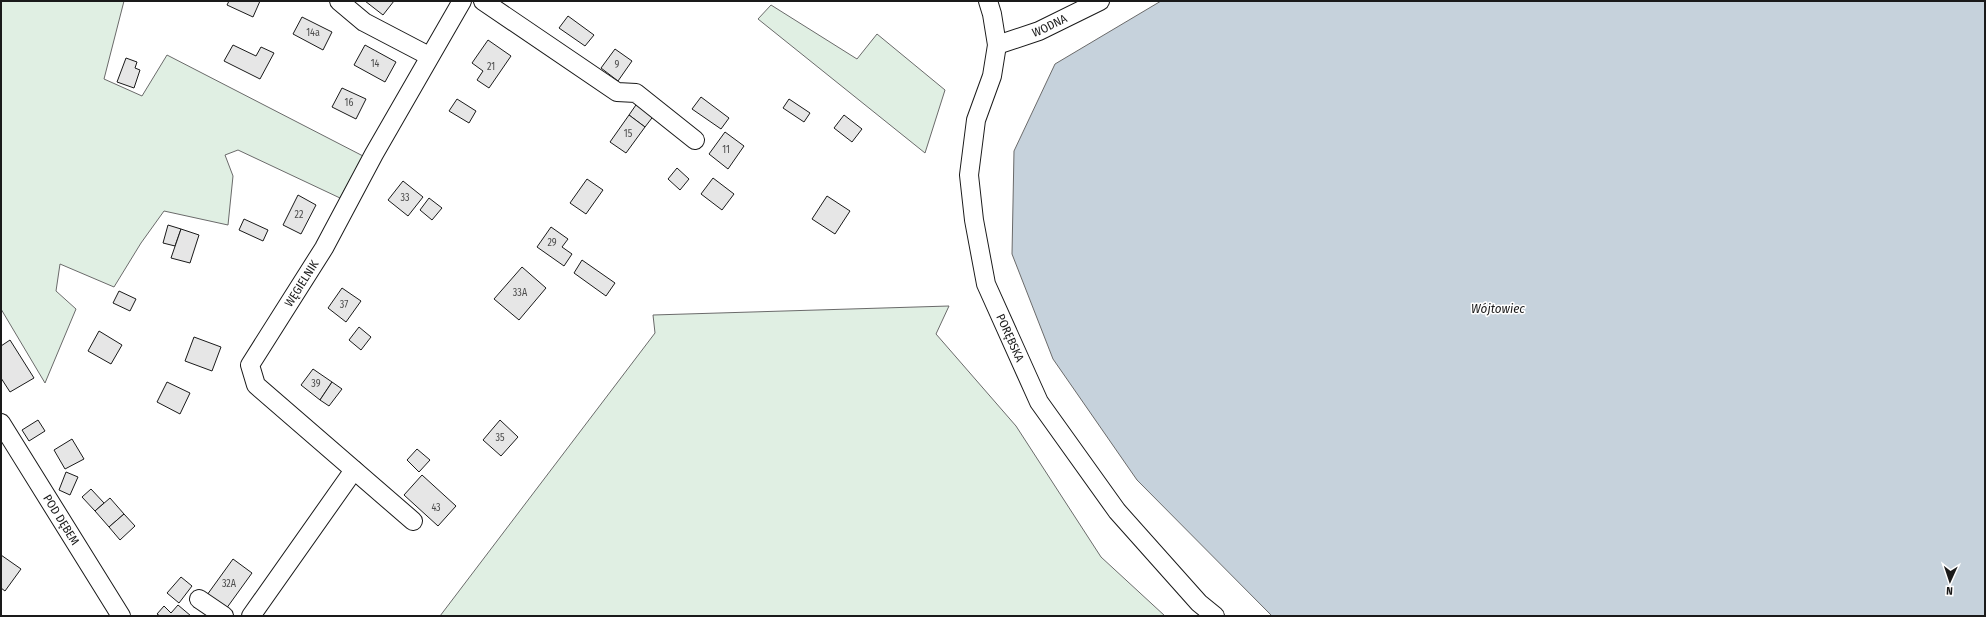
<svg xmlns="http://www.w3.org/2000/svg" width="1986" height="617" font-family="'Fira Sans Condensed',sans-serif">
<rect width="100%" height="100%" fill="#fff"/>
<g fill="#e0efe3" stroke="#6a6a6a">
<path d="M1,1H124L104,79L142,96L167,55L363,156L340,198L238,150L225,155L233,176L228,225L164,211L141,243L114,287L60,264L56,291L76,309L45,383L1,309Z"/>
<path d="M771,5L857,59L877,34L945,90L925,153L758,19Z"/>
<path d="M949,306L936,334L1016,426L1101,557L1165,616H440L655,333L653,315Z"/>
</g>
<path fill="#c6d2dc" stroke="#6a6a6a" d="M1161,1H1985V616H1272L1137,480L1053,359L1012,254L1014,151L1055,64Z"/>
<g fill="#e6e6e6" stroke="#1a1a1a">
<path d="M229,1H260L253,17L227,5Z"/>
<path d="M365,1H394L383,15Z"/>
<path d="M568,16L594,35L585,46L559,28Z"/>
<path d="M302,17L332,32L323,50L293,34Z"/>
<path d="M488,40L511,56L489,88L477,80L483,71L472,63Z"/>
<path d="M233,45L256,56L261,47L274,53L260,79L224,61Z"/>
<path d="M365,45L396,62L385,82L354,65Z"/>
<path d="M615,49L632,61L618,81L601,68Z"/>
<path d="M126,58L137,62L135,68L140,70L134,88L117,82Z"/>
<path d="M342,88L366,99L356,119L332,107Z"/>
<path d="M701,97L729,118L721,129L692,109Z"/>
<path d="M457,99L476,111L469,123L449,111Z"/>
<path d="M789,99L810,113L804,122L783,108Z"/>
<path d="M638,102L655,114L645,127L629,115Z"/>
<path d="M629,115L645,127L626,153L610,142Z"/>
<path d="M844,115L862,129L852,142L834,128Z"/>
<path d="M725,132L744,146L728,169L709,154Z"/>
<path d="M677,168L689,179L680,190L668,179Z"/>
<path d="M713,178L734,194L722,210L701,194Z"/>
<path d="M587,179L603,190L586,214L570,203Z"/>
<path d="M403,181L423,197L408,216L388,200Z"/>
<path d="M298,195L316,205L301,234L283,225Z"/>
<path d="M827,196L850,211L835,234L812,219Z"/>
<path d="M429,198L442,208L432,220L420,210Z"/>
<path d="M244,219L268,230L263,241L239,230Z"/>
<path d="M168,225L181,229L175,246L163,243Z"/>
<path d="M551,227L568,239L562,247L572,254L564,266L537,247Z"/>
<path d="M181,229L199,235L190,263L171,258Z"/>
<path d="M582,260L615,283L606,296L574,273Z"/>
<path d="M522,267L546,288L519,320L494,299Z"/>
<path d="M342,288L361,301L346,322L328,308Z"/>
<path d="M119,291L136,299L130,311L113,303Z"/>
<path d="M359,327L371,337L361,350L349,340Z"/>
<path d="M99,331L122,345L111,364L88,351Z"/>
<path d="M194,337L221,347L212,371L185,361Z"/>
<path d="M10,340L34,378L10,392L1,378V346Z"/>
<path d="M313,369L332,382L320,400L301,385Z"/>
<path d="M167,382L190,393L180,414L157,402Z"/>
<path d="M332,382L342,389L329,406L320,400Z"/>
<path d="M38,420L45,431L29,441L22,430Z"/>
<path d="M500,420L518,437L501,456L483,440Z"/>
<path d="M72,439L84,459L65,469L54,450Z"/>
<path d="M417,449L430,460L419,472L407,460Z"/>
<path d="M66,472L78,477L70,495L59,490Z"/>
<path d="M422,475L456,506L438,526L404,495Z"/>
<path d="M91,489L104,503L95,511L82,497Z"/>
<path d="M110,498L124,514L109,527L95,511Z"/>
<path d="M124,514L135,526L120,540L109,527Z"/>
<path d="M1,555L21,569L5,591L1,588Z"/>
<path d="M233,559L252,573L226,609L207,595Z"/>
<path d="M181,577L192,586L179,603L167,593Z"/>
<path d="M178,605L191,616H160L157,614L164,606L171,613Z"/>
</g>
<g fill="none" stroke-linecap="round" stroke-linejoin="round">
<g stroke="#1a1a1a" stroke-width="20">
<g id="minor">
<path d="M339,1L364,22L429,56"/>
<path d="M483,1L617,92L636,93L695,140"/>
<path id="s1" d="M988,1L992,14L997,45L992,76L976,120L969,175L974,220L986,284L1039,402L1117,511L1199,603L1215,616"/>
<path id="s2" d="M997,45L1039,31L1100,1"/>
<path id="s3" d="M1,423L121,616"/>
<path id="s4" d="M413,521L256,385L250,365L324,248L374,154L462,1"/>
<path d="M199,599L224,616"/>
<path d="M251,616L354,470"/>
</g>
</g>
<use href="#minor" stroke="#fff" stroke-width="18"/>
</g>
<g text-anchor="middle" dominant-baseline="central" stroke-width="3" stroke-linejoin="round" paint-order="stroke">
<g font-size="10" fill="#4d4d4d">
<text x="313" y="33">14a</text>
<text x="375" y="64">14</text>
<text x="617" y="65">9</text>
<text x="491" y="67">21</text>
<text x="349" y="103">16</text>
<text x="628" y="134">15</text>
<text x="726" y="150">11</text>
<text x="405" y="198">33</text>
<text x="299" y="215">22</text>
<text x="552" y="243">29</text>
<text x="520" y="293">33A</text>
<text x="344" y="305">37</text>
<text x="316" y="384">39</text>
<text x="500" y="438">35</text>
<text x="436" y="508">43</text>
<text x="229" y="584">32A</text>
</g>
<g font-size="12" fill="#1a1a1a" stroke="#fff">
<text stroke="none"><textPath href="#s2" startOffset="56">WODNA</textPath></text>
<text stroke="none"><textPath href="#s4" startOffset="325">WĘGIELNIK</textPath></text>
<text stroke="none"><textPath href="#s1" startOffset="348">PORĘBSKA</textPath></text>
<text stroke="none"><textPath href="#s3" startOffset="114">POD DĘBEM</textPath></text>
</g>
<g font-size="13" font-style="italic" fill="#1a1a1a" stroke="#fff">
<text x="1498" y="308">Wójtowiec</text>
</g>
</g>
<rect width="1986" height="617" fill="none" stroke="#1a1a1a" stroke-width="4"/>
<g transform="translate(1950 581) rotate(183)" stroke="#ffffff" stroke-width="3" paint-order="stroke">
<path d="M0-3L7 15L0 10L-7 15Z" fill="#1a1a1a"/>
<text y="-6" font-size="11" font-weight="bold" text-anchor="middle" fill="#1a1a1a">N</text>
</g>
</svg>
